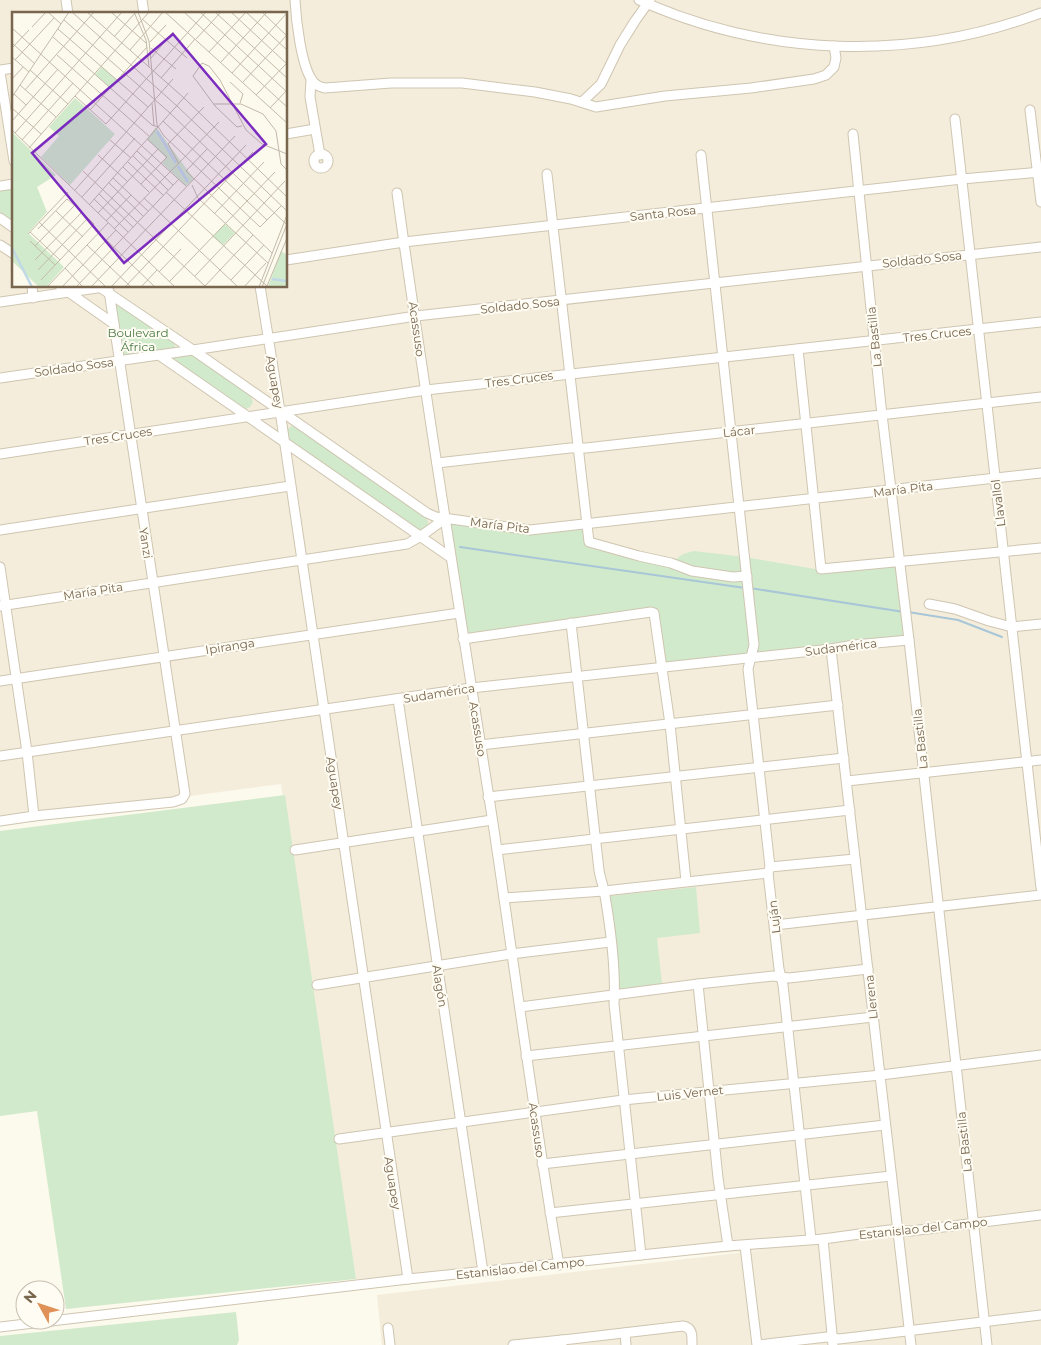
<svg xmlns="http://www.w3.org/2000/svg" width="1041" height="1345" font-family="Montserrat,sans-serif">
<rect width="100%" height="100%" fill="#fcf9ed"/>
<path fill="#f4eddb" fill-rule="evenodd" d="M0,0H1041V1345H382L377,1295L763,1250L356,1279L281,784L0,821ZM14,14H286V286H14Z"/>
<g fill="#d1eacb">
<path d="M14,187V225L0,215V188Z"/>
<path d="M116,303H119L175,342V348L123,356L115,306Z"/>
<path d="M190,354L195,355L250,394L253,402L250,407L244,410L173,362L174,356Z"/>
<path d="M292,426H296L424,515L428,521V524L424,530L417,529L290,442L288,439L287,429Z"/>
<path d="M446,518L523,530L588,523L589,542L671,563L683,554L694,551L745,557L815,569L900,562L909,640L661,667L654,613L463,639Z"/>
<path d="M285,795L356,1279L66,1309L37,1111L0,1116V831Z"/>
<path d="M696,887L700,933L657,938L662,984L619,989L610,896Z"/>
<path d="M236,1312L239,1340L237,1345H0V1336Z"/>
</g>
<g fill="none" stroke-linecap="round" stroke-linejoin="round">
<g stroke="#a8c6d7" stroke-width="2">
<path d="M460,547L745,588"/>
<path d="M750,588L904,612"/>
<path d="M908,612L958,620L1002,637"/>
</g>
<g stroke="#cfc5b1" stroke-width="11">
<g id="minor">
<path d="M66,0L68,14"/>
<path d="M142,0L144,14"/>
<path d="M295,0C296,19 301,65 312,80C315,85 320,87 325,88L391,83H462L535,92L571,99L596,107L665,96L751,88L814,79L826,75L834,67L836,58L834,46"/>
<path d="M639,0C766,57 911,62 1041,13"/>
<path d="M0,70L14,68"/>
<path d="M0,72L14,161"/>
<path d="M311,80L310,97L320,155"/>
<path d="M582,102L601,84L620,45L635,21L650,0"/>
<path d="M1030,110L1041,202"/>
<path d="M955,119L1041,888"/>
<path d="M286,134L315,129"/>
<path d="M853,134L881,406L909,640L987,1345"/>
<circle cx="321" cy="161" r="7"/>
<path d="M701,155L754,645L748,669L770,867L768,873L779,969L783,985L811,1239"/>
<path d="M547,174L589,542L639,556L671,563L692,571L733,577L747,576"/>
<path d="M0,186L14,184"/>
<path d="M397,193C426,404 460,613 493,823C515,971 534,1118 559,1265"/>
<path d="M0,218L14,228"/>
<path d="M0,245L14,254"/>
<path d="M286,260L404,242L962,179L1041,172"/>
<path d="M32,286L33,298"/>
<path d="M60,286L114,324"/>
<path d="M98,286L193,350L427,513L436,517L530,530L1041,473"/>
<path d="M260,286L280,411L408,1279"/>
<path d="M0,302L104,287"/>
<path d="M798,349L821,569L1041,548"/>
<path d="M159,355L450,557"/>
<path d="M0,378L193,350L416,316L1041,247"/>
<path d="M0,454L426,390L1041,322"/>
<path d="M437,463L570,448H586L1041,397"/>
<path d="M0,530L290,486"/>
<path d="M0,567L27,752L34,816"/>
<path d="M929,604L955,609L989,621L1012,627L1041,624"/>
<path d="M0,606L407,544L421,536L446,518"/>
<path d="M571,623L599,870C600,878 604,887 605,896C611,931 616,969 614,1004L641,1255"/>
<path d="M463,639L651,612L654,613L670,724L686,881"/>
<path d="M831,649L911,1345"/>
<path d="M0,681L459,613"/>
<path d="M398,699L483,1272"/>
<path d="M480,745L838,705"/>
<path d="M0,756L471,688L831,649L854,645L909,640"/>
<path d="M847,781L1041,760"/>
<path d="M488,797L844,758"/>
<path d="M0,821L34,816L173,802L182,799L185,794L109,291"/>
<path d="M295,850L492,820"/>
<path d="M497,850L850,810"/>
<path d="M770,867L855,859"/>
<path d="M504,898L604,891L768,873"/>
<path d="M775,925L1041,895"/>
<path d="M698,984L718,1178L728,1246"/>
<path d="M317,985L511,954L610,942"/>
<path d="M520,1007L698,984L773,976L789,978L868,969"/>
<path d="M526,1056L873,1017"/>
<path d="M339,1139L623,1100L881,1075L1041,1055"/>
<path d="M542,1164L885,1125"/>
<path d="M550,1213L891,1176"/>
<path d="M823,1239L833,1345"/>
<path d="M745,1246L757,1345L827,1337L839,1339L1041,1315"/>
<path d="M0,1327L408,1279L728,1246L823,1239L889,1230L911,1231L1041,1215"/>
<path d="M388,1328L390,1345"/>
<path d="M625,1333L626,1345"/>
<path d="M513,1345L562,1340"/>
<path d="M562,1345V1340L572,1339L683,1326C693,1328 692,1336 692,1345"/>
</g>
</g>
<use href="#minor" stroke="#fff" stroke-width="9"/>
</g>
<g text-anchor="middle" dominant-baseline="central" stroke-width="4" stroke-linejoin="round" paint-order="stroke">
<g font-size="12" fill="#78664f" stroke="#fefcf3">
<text transform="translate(663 213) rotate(-6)">Santa Rosa</text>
<text transform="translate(922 259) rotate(-6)">Soldado Sosa</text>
<text transform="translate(520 305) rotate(-6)">Soldado Sosa</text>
<text transform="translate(417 329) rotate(82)">Acassuso</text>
<text transform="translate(937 334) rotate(-6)">Tres Cruces</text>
<text transform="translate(874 337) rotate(-96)">La Bastilla</text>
<text transform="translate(74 367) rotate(-8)">Soldado Sosa</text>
<text transform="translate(519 379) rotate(-7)">Tres Cruces</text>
<text transform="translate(275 382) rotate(80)">Aguapey</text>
<text transform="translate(739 431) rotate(-6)">Lácar</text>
<text transform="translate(118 436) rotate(-9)">Tres Cruces</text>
<text transform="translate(903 489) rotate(-7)">María Pita</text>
<text transform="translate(998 503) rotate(-97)">Llavallol</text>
<text transform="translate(500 525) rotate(7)">María Pita</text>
<text transform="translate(146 543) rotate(81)">Yanzi</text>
<text transform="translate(93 591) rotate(-9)">María Pita</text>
<text transform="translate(230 646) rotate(-9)">Ipiranga</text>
<text transform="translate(841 647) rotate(-7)">Sudamérica</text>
<text transform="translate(439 693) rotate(-9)">Sudamérica</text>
<text transform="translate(478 729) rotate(81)">Acassuso</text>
<text transform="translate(920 739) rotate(-96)">La Bastilla</text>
<text transform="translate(335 783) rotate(81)">Aguapey</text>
<text transform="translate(774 917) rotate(-97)">Luján</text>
<text transform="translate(440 986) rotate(81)">Alagón</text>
<text transform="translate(871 997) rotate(-96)">Llerena</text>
<text transform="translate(690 1093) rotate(-6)">Luis Vernet</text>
<text transform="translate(537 1130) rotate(82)">Acassuso</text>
<text transform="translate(964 1142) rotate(-96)">La Bastilla</text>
<text transform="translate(393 1183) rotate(81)">Aguapey</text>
<text transform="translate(923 1228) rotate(-6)">Estanislao del Campo</text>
<text transform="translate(520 1268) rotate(-6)">Estanislao del Campo</text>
</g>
<g font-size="12" fill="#4c7c47" stroke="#fefcf3">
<text x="138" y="332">Boulevard<tspan x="138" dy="14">África</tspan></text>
</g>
</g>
<g transform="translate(12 12)">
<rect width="275" height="275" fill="#fcf9ed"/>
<path d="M90,55L105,68L98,76L83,62ZM63,86L103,122L58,173L29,145L47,124L37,115ZM144,115L182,167L174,174L150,151L154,146L135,127ZM0,120L44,163L25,175L35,200L16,221L52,255L34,275H27L0,249ZM213,212L223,221L211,233L201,225ZM269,239L275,243V275H256Z" fill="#d1eacb"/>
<path fill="none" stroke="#c1d9e6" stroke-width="2.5" d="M145,119L164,151M166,154L176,170M0,236L20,275M260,267L275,269"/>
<path fill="none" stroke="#c3baa9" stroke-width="1" d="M36,0L49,12M60,0L165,94L275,199M75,0L172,86L275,185M99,0L134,31M122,0L134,28L137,55M126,0L137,29L145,113L152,124L248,215L269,194M153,0L275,111M172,0L275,95M188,0L275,80M203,0L275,66M219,0L275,52M234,0L275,38M250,0L275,24M130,7L175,46M52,8L158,101L274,212M20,15L34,0M0,16L174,174M46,17L136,95M41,25L140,113L146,115M102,25L123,1M184,27L209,0M138,30L154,13M0,31L23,52M0,36L17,18M139,36L164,57M118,38L151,0M197,40L234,0M45,43L138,125M0,45L17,60M139,46L161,20M3,48L42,6M209,50L255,0M18,58L56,92M220,61L275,1M149,66L183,27M0,67L11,55M218,70L231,82L228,91M231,70L275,23M8,73L44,105M13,78L82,0M2,82L14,93M244,83L275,51M63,84L94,112L194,0M0,85L57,0M140,91L142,114M202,92H229L251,102L264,119L269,152L275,158M0,96L29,122M258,96L275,78M78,98L135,35M0,109L46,57M151,109L255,208M230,114L225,115L203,94L181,64L190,51L197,54L208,68L234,118L250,132L275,142M0,118L163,275M3,121L110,0M10,128L61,71M98,128L119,146M17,136L137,0M195,137L174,159L260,241M125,139L161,173M86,143L116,170M121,144L156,178M116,150L151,183M167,152L156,132L192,95M111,155L137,180M71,159L194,275M101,166L136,199M97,171L131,204M129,172L155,145L135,127M180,173L186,186L256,251M63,178L161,67M154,180L255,274M87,182L121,215M70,185L123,126M132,186L226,275M82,187L116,220M77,193L176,81M44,199L71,225M86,201L146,137M203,201L252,150M94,209L119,183M27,210L94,275M26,217L55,187L70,200M102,217L207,110M18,220L48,248M87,221L143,275M16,222L56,180M18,229L43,253M75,233L119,275M23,234L63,193M23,248L70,200L82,212L29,268M53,256L71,275M26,258L76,206M147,260L169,237M183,264L273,169M219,268L252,233M157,270L263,160M193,274L241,223M255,274L275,226M35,275L96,211M50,275L104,218M64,275L167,167M79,275L223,124M99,275L234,133M113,275L241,140M129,275L145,258M232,275L254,251M247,275L275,203M250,275L275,212"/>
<path fill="#7b2cbf" fill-opacity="0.15" stroke="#7b2cbf" stroke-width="2.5" d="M161,22L254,132L112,251L20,141Z"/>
<rect width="275" height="275" fill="none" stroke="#78664f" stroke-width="2.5"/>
</g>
<g transform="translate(40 1305) rotate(310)"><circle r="24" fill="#fefcf3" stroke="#c8c0b1"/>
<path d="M0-4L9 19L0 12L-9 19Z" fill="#df9158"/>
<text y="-8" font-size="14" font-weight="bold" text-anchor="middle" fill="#78664f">N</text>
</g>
</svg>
